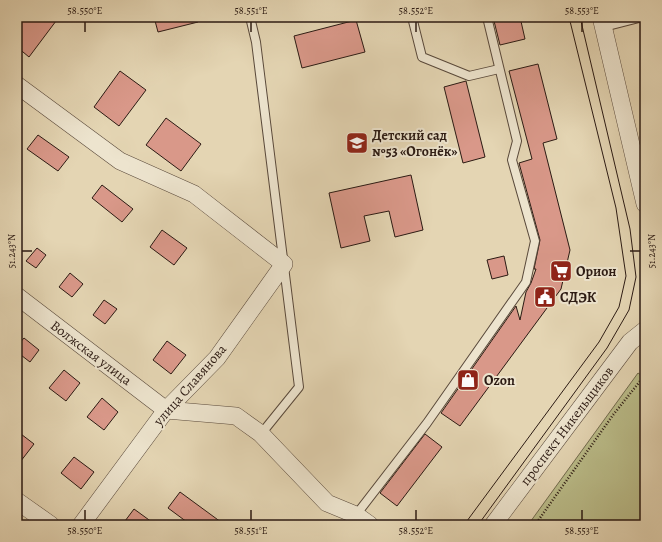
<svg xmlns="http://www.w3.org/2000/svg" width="662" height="542" font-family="Alegreya,serif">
<rect width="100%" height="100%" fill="#e4d5b3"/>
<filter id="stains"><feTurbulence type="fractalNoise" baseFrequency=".005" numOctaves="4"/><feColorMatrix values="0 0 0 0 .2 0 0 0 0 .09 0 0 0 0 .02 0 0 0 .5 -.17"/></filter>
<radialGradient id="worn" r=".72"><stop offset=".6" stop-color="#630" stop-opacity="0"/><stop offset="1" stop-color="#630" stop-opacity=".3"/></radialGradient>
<path fill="#babc89" stroke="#726b4e" d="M638,373L645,378V525H528Z"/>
<g fill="#d99889" stroke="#2b1a13">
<path d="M23,17H59L29,57L17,47V25Z"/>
<path d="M154,17H197L198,22L158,32Z"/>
<path d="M493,17H520L525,39L500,45Z"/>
<path d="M356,20L365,52L302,68L294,36Z"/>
<path d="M538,64L557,139L543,143L570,250L561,289L460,426L441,413L516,306L520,320L526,292L531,283L536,269H534L540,240L519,163L532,159L509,71Z"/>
<path d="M120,71L146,90L119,126L94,107Z"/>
<path d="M466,81L485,157L463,163L444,87Z"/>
<path d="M166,118L201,144L181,171L146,145Z"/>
<path d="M38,135L69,157L58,171L27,149Z"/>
<path d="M411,175L423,230L395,237L389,211L364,216L370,241L341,248L329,193Z"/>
<path d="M102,185L133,209L122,222L92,198Z"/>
<path d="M162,230L187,248L174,265L150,247Z"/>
<path d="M37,248L46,255L36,268L26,261Z"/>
<path d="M504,256L508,275L492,279L487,260Z"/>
<path d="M70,273L83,284L72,297L59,287Z"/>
<path d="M104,300L117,309L105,324L93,315Z"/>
<path d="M24,338L39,350L30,362L17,352V346Z"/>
<path d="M167,341L186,355L171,374L153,360Z"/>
<path d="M64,370L80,383L66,401L49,388Z"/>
<path d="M102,398L118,412L104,430L87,417Z"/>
<path d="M17,431L34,444L17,466Z"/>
<path d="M425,434L442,447L397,506L380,493Z"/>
<path d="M74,457L94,472L81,489L61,473Z"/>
<path d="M180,492L225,525H191L168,508Z"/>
<path d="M134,509L156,525H122Z"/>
</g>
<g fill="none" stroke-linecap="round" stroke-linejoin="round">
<g stroke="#59493b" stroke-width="10">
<g id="lane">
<path d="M250,17L256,42L299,387L261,434"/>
<path d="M412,17L422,57L469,76L499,69"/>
<path d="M604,27L643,17"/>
<path d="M356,515L427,423L526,282L535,241L512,160L517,141L487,17"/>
</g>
</g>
<g stroke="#59493b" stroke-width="18">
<g id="street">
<path d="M601,17L645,204"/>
<path d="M17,85L120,161L194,194L284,264L217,358L166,410L81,525"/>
<path d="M17,296L166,410L236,416L261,434L327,503L356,515L370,525"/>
<path d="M17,501L51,525"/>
<path d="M493,525L630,342L645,330"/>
</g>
</g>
<path stroke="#2b1a13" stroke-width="2.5" stroke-dasharray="1 2" stroke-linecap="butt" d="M535,525L613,415L645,375"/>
<use href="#lane" stroke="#ede4ce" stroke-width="8"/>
<use href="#street" stroke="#ede4ce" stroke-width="17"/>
<g stroke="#2b1a13" stroke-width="1">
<path d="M464,525L599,342L619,307L626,276L616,208L569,17"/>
<path d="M478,525L607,348L629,310L636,277L630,229L580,17"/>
</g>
</g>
<path fill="none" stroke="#2b1a13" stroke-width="1.5" d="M85,22V32M251,22V32M416,22V32M582,22V32M22,251H32M630,251H640M85,510V520M251,510V520M416,510V520M582,510V520"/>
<defs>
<g id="school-square" transform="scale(1.15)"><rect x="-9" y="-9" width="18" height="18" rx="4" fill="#8f2418" stroke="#ede4ce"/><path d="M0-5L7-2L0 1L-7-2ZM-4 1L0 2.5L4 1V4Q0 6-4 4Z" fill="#fff"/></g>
<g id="supermarket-square" transform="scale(1.15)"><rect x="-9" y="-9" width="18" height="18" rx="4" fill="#8f2418" stroke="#ede4ce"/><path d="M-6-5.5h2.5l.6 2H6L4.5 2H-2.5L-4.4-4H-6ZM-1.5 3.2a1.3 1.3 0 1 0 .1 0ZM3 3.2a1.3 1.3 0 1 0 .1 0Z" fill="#fff"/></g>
<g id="civic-square" transform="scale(1.15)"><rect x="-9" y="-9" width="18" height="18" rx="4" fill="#8f2418" stroke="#ede4ce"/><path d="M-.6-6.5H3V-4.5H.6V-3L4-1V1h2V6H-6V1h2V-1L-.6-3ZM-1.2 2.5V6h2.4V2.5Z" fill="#fff"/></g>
<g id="shop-square" transform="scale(1.15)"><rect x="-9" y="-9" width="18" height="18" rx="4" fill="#8f2418" stroke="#ede4ce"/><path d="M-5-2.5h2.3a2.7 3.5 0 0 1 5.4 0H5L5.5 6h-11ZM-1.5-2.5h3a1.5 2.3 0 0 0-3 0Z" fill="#fff"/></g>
</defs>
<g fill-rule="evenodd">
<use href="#school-square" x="357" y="143"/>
<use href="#supermarket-square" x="561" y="271"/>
<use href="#civic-square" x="545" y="297"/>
<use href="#shop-square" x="468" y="380"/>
</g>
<g text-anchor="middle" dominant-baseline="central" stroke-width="4" stroke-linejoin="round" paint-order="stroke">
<g font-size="14" font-weight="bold" fill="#2b1a13" stroke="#ede4ce" text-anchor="start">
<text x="372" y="135">Детский сад<tspan x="372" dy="16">№53 «Огонёк»</tspan></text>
<text x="576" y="271">Орион</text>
<text x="560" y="297">СДЭК</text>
<text x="484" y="380">Ozon</text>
</g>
<g font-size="14" fill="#2b1a13" stroke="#ede4ce">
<text transform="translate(91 353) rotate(37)">Волжская улица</text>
<text transform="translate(190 385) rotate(-49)">улица Славянова</text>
<text transform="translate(567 426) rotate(-53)">проспект Никельщиков</text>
</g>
</g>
<rect width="662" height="542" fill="none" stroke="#e4d5b3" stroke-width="44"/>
<rect x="22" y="22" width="618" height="498" fill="none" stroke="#2b1a13" stroke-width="1.5"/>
<g font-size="10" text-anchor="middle" fill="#2b1a13">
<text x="85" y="14">58.550°E</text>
<text x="251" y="14">58.551°E</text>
<text x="416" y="14">58.552°E</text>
<text x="582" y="14">58.553°E</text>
<text transform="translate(11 251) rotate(-90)" y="4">51.243°N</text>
<text transform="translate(651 251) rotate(-90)" y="4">51.243°N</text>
<text x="85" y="534">58.550°E</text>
<text x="251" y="534">58.551°E</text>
<text x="416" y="534">58.552°E</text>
<text x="582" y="534">58.553°E</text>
</g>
<rect width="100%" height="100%" filter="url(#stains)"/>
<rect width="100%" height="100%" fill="url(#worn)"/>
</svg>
